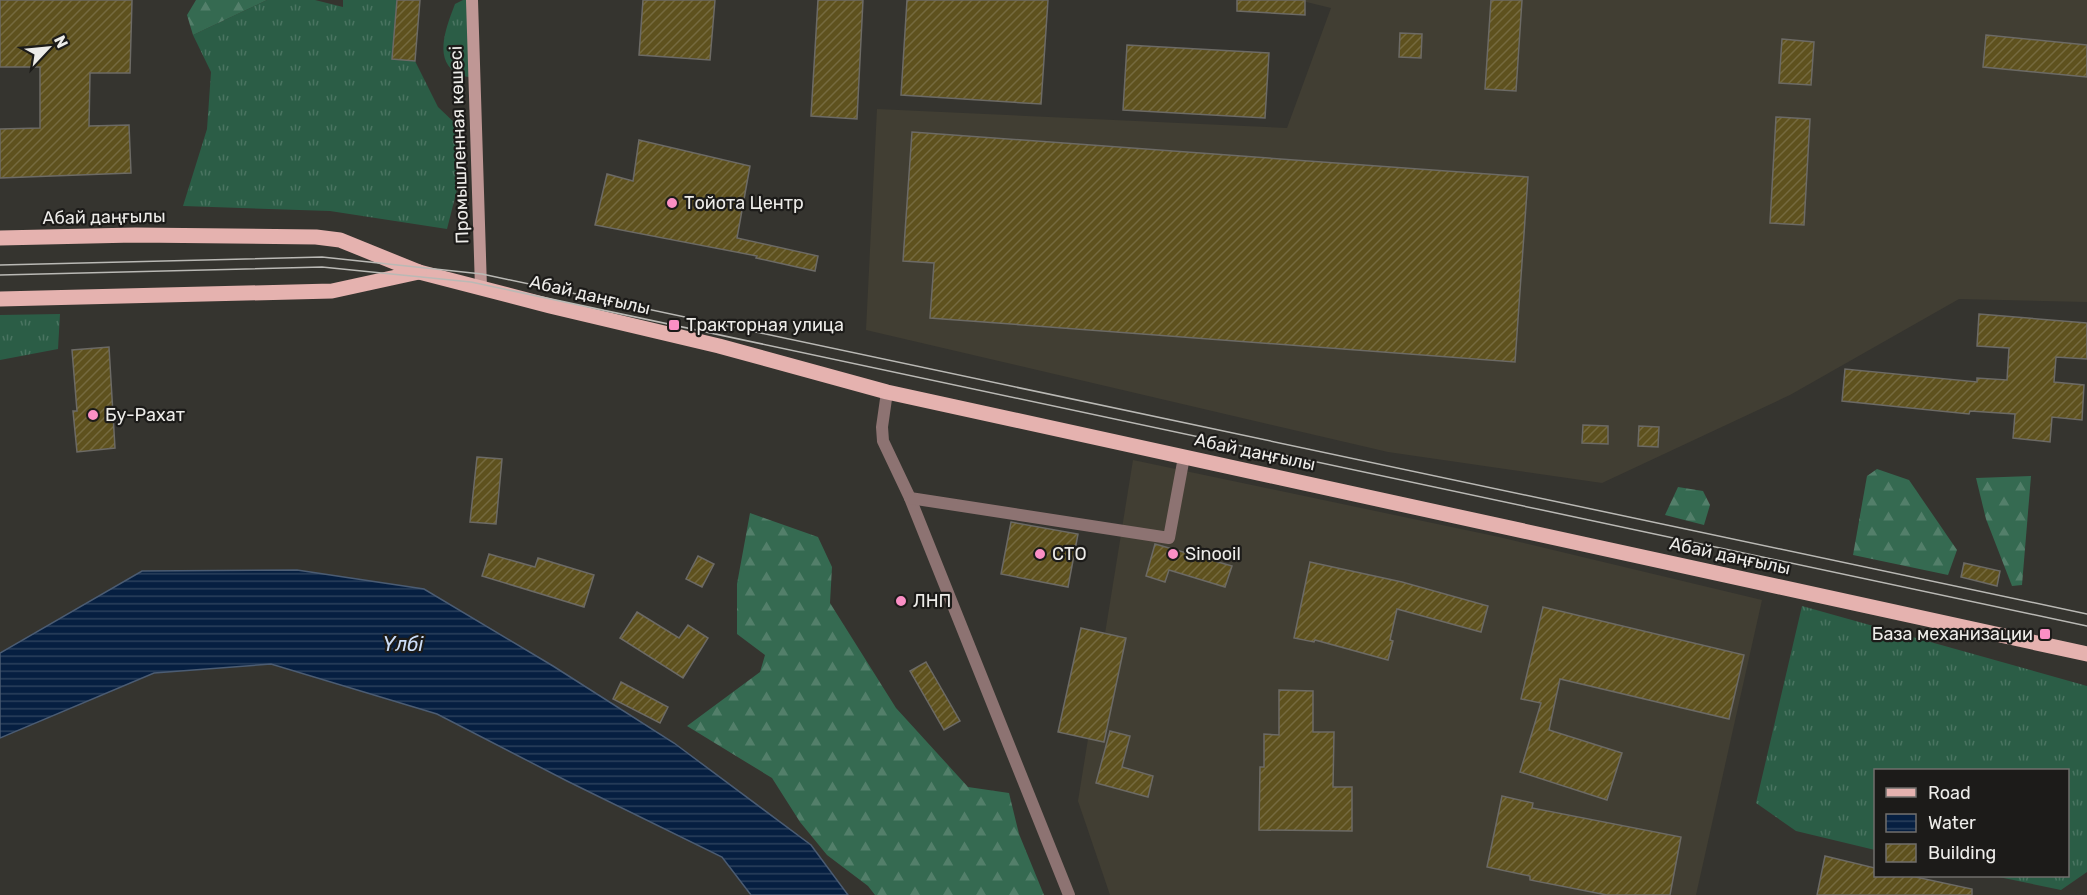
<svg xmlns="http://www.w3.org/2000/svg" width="2087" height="895" font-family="Rubik,sans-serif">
<defs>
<pattern id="grass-tufts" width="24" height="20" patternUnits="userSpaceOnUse" patternTransform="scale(1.5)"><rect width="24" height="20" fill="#2b5d46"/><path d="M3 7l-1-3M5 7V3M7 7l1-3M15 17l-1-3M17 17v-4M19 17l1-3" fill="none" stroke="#4a7461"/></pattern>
<pattern id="forest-firs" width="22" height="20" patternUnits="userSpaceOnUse" patternTransform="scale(1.5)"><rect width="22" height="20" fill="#356a51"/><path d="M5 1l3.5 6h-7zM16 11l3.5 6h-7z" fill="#537f6a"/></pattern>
<pattern id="water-rules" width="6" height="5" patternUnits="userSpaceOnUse" patternTransform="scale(1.5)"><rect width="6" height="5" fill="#061f41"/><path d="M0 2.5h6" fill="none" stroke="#2b405c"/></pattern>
<pattern id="building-hatch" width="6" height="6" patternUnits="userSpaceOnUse" patternTransform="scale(1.5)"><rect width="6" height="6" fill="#5e511e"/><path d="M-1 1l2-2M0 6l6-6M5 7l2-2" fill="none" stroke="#756a3f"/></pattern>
</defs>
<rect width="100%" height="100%" fill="#35342f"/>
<g fill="#413e33">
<path d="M1298,0H2087V302L1959,299L1790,395L1602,483L1388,452L866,330L877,109L1287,128L1331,8Z"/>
<path d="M1133,460L1499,537L1762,600L1696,895H1110L1078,801Z"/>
</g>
<g fill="url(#grass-tufts)">
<path d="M267,0H315L343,7V0H397L392,58L415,61L438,107L459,127L466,154L447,229L330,211L183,206L207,129L211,72L193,35Z"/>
<path d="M463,0H472L474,78C469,77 460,76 455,72C433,57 448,23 455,4Z"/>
<path d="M60,314L58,349L0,360V315Z"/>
<path d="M1802,606L2087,686V872L2061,890L1994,876H2068V770H1876L1875,850L1796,831L1756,803Z"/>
</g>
<g fill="url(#forest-firs)">
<path d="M196,0H267L193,35L187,15Z"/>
<path d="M1877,469L1909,480L1957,550L1948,575L1853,555L1867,476Z"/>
<path d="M2031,476L2022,585L2012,586L1986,519L1976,478Z"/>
<path d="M1678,487L1703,491L1710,505L1704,525L1665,515Z"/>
<path d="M750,513L818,537L832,567L830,603L896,708L968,787L1009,793L1019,834L1044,895H875L868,886L827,855L800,822L772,778L687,726L760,672L765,655L737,634V584Z"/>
</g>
<path fill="url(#water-rules)" stroke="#4b5c73" stroke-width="1.5" d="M297,570L424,589L553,666L674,743L811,845L848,895H751L722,857L567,781L437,714L271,664L154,673L0,738V653L142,571Z"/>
<g fill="url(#building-hatch)" stroke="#6c6a65" stroke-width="1.5">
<path d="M0,0H132L130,73H90L89,126L129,125L131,173L0,178V129L40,128V67H0Z"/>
<path d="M397,0H420L415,61L392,59Z"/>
<path d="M643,0H715L710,60L639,55Z"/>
<path d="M818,0H863L857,119L811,116Z"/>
<path d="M907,0H1048L1041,104L901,95Z"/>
<path d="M1237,0H1305V15L1237,11Z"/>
<path d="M1491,0H1522L1516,91L1485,89Z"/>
<path d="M1400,33L1422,34L1421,58L1399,57Z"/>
<path d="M1986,35L2087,45V77L1983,67Z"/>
<path d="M1782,39L1814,42L1811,85L1779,83Z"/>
<path d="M1127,45L1269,53L1265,118L1123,110Z"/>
<path d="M1776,117L1810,119L1804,225L1770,223Z"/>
<path d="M912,132L1528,177L1515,362L930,318L934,263L903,261Z"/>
<path d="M639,140L750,166L737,238L818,256L815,271L756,258L757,256L595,225L607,174L633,181Z"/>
<path d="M1979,314L2087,323V359L2056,357L2054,382L2084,385L2082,420L2052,417L2050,442L2013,438L2015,414L1970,411L1969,414L1842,401L1845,369L1977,382V378L2007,380L2009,348L1977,346Z"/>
<path d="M109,347L115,448L77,452L73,411H77L72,350Z"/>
<path d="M1583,425L1608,426V444L1582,443Z"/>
<path d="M1639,426L1659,427L1658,447L1638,446Z"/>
<path d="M477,457L502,459L496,524L470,522Z"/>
<path d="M1011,522L1078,534L1068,587L1001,574Z"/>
<path d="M1155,544L1232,566L1225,587L1169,570L1165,582L1146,576Z"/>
<path d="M489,554L535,567L538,558L594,575L584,607L482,576Z"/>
<path d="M698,556L714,564L702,587L686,579Z"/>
<path d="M1310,562L1402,582L1488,606L1481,632L1397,609L1390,640L1393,641L1388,660L1315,640L1314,642L1294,638Z"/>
<path d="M1964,563L2000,571L1997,586L1961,577Z"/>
<path d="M1543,607L1744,655L1729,719L1560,679L1549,730L1622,753L1607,800L1520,772L1541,703L1521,699Z"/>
<path d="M637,612L679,638L688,625L708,638L683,678L620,638Z"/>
<path d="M1081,628L1126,638L1104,742L1058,732Z"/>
<path d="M926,662L960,721L944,730L910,671Z"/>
<path d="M621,682L668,707L660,723L613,699Z"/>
<path d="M1279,690L1313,691V732H1334L1333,787H1352V831L1259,830L1260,767H1264V734L1279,735Z"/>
<path d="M1110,731L1130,736L1122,767L1153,776L1148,797L1096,783Z"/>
<path d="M1502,796L1533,803L1532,808L1681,837L1670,895H1607L1530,880V876L1487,867Z"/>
<path d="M1825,856L1875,868V876H1911L1972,889V895H1817Z"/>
</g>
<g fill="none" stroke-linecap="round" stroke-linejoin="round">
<g stroke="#8d7372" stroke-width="12">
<path d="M887,392L882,427L883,441L910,498L1069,895"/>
<path d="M910,498L1169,538L1184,457"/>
</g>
<path stroke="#bf9795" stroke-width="12" d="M472,0L481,288"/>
<g stroke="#e5b2af" stroke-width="15">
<path d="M0,238L135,235L316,237L340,240L419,272L550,306L719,346L887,392L2087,654"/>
<path d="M0,299L332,291L419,272"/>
</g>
<g stroke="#bab9b5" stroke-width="1.5">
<path d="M0,265L322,257L482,274L2087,614"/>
<path d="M0,275L322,267L471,282L2087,626"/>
</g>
</g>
<g fill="#fb8fc5" stroke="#1c1b19" stroke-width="2">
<circle cx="672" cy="203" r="6"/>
<rect x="668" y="319" width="12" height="12" rx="3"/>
<circle cx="93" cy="415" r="6"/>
<circle cx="1040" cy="554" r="6"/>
<circle cx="1173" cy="554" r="6"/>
<circle cx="901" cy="601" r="6"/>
<rect x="2039" y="628" width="12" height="12" rx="3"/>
</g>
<g text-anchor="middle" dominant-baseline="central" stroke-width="4.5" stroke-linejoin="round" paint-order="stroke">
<g font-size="18" fill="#edece9" stroke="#1c1b19">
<text transform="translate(459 145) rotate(-92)">Промышленная көшесі</text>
<text transform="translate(104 217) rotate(-1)">Абай даңғылы</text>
<text transform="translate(590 295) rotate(13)">Абай даңғылы</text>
<text transform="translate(1255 452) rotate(12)">Абай даңғылы</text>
<text transform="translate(1730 556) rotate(12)">Абай даңғылы</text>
</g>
<g font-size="18" fill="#edece9" stroke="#1c1b19" text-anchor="start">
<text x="684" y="203">Тойота Центр</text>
<text x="686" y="325">Тракторная улица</text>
<text x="105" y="415">Бу-Рахат</text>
<text x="1052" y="554">СТО</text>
<text x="1185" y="554">Sinooil</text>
<text x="913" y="601">ЛНП</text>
<text x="2033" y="634" text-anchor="end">База механизации</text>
</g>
<g font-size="20" font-style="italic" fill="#ccdef8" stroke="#1c1b19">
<text x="403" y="644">Үлбі</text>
</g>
</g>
<rect x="1874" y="769" width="195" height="108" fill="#1c1b19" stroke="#706f6c" stroke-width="1.5"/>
<rect x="1886" y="788" width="30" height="9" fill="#e5b2af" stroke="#706f6c" stroke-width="1.5"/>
<text x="1928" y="799" font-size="18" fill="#edece9">Road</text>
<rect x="1886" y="814" width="30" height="18" fill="url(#water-rules)" stroke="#706f6c" stroke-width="1.5"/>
<text x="1928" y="829" font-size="18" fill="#edece9">Water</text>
<rect x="1886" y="844" width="30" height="18" fill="url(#building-hatch)" stroke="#706f6c" stroke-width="1.5"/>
<text x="1928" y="859" font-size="18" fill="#edece9">Building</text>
<g transform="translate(48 48) rotate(64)" stroke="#1c1b19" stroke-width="4.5" paint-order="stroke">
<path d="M0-4.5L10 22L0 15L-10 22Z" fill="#edece9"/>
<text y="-9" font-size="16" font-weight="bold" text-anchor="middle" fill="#edece9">N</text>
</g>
</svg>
